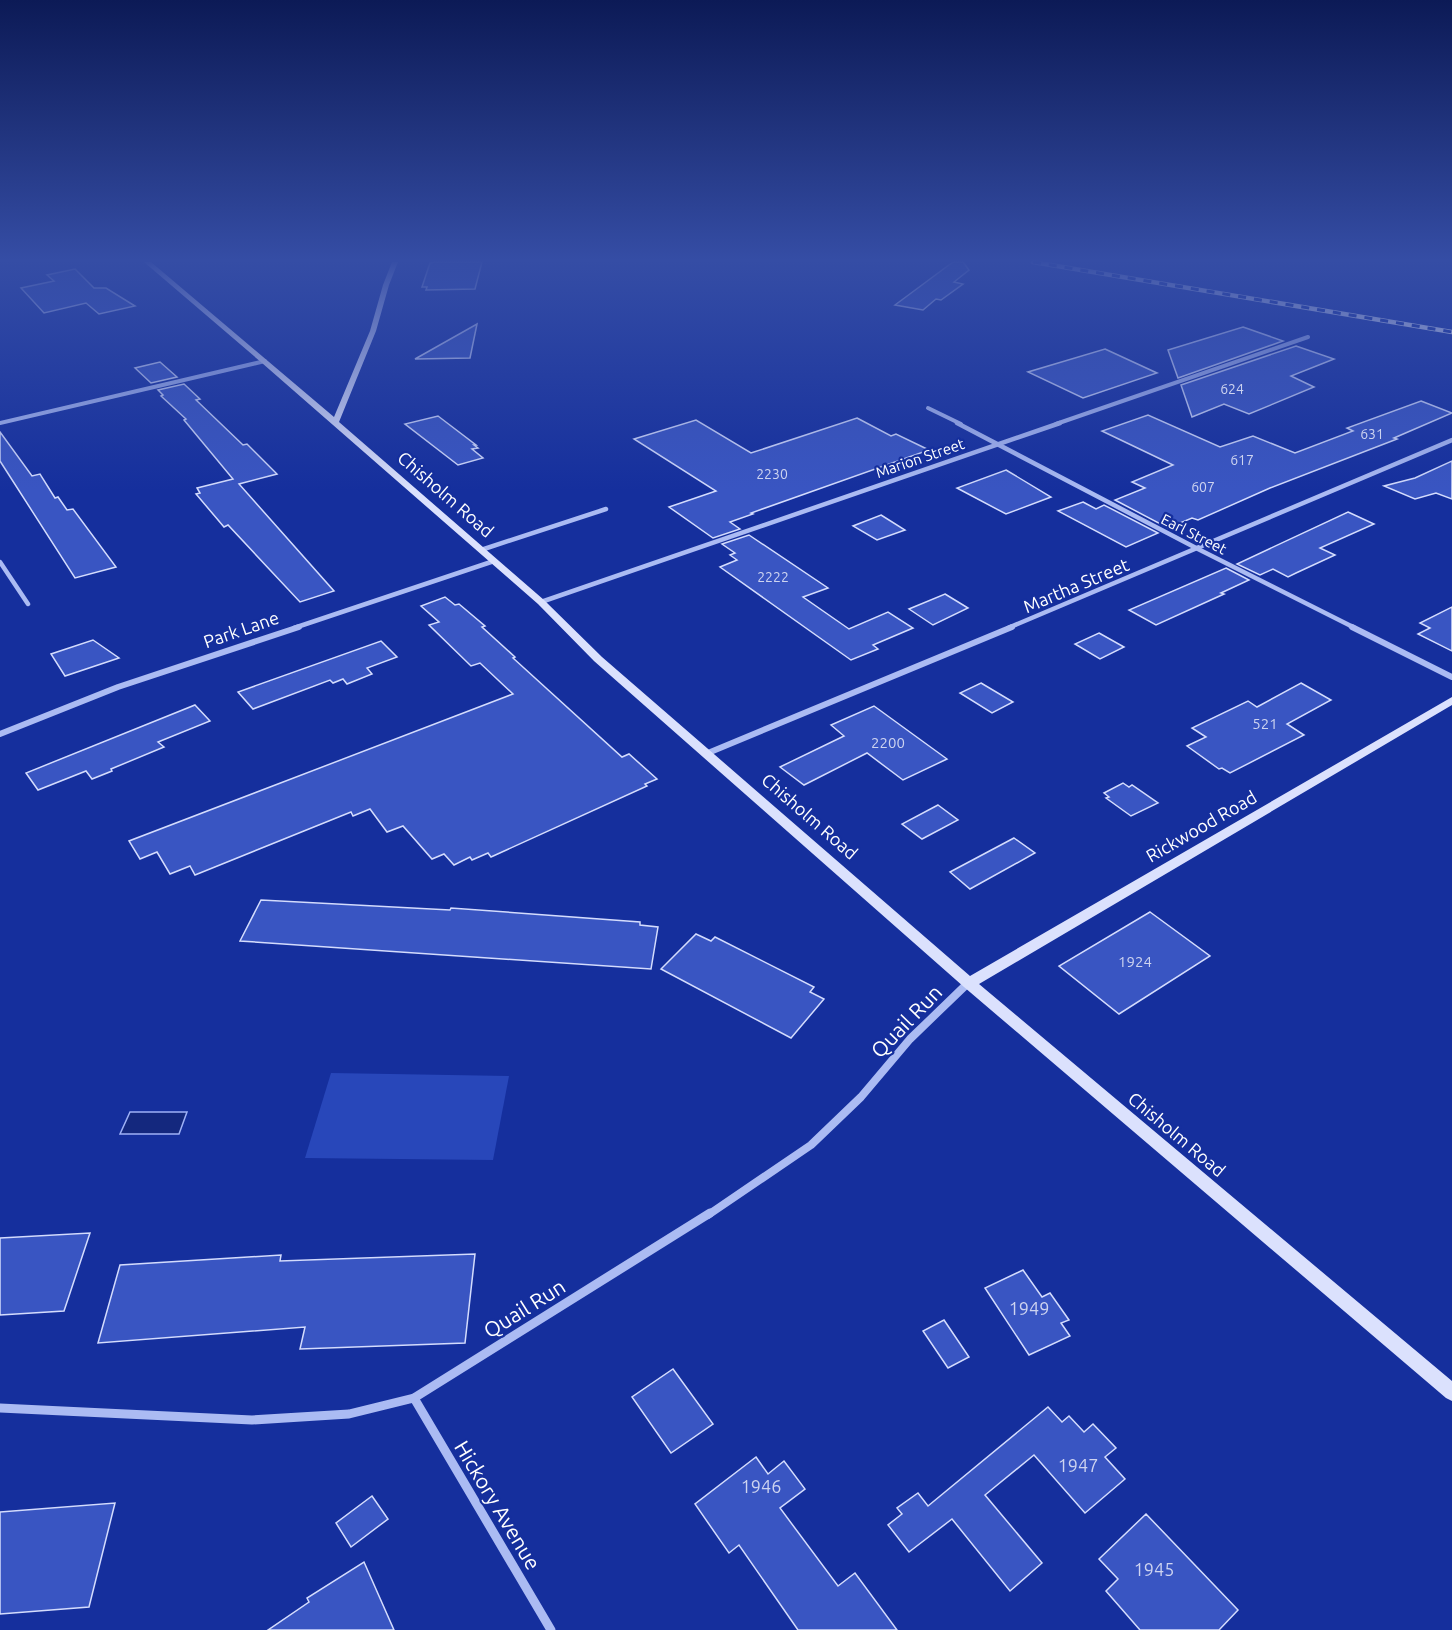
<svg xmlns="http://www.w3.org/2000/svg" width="1452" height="1630" font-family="Ubuntu,sans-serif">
<rect width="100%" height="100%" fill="#152f9d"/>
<path fill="#2847ba" d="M331,1073L509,1076L493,1160L305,1158Z"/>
<path fill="#14287e" stroke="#9eb1f6" stroke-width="1.5" d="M130,1112H187L179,1134H120Z"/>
<g fill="#3955c2" stroke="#d4dcfd" stroke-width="1.5">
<path d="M434,262H482L475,289L426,290L427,287H422L430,263Z"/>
<path d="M953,262H963L969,270L954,282L963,284L941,300L936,299L923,310L895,305Z"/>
<path d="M75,269L94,288H106L135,306L99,314L86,303L44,313L21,288L54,281L47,275Z"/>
<path d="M477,324L470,358L415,359Z"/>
<path d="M1243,327L1283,341L1178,378L1168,350Z"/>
<path d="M1296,346L1334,359L1291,376L1314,387L1249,414L1224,404L1192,417L1181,385Z"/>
<path d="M1105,349L1157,373L1083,398L1028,372Z"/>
<path d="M160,362L177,377L151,383L135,368Z"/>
<path d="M184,384L200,399L196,400L243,445L247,444L277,474L239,484L334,591L300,602L228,525L224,527L196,494L200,493L197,488L233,479L184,420L186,419L161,396L163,395L158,390Z"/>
<path d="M1421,401L1452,413L1394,438L1397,439L1270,488L1198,520L1192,518L1168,528L1115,500L1145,488L1132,482L1173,465L1102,431L1148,415L1220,447L1253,436L1295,453L1353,431L1347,428Z"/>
<path d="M438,416L476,445H474L478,448L472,449L483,458L458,465L405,424Z"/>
<path d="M857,418L891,436L896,434L929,450L751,513L753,514L730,522L740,529L713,538L669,507L716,491L634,439L696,420L751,453Z"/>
<path d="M0,432L32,476L40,474L55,498L58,497L67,510L73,509L116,567L75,578L0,461Z"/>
<path d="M1452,461V499L1436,493L1415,499L1384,486L1415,478Z"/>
<path d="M1006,470L1051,497L1006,514L957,488Z"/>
<path d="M1083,502L1096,509L1104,505L1158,533L1126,547L1058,511Z"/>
<path d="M1348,512L1374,524L1320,548L1335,555L1296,573L1288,577L1273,569L1260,575L1237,564Z"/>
<path d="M881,515L905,530L877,540L853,526Z"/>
<path d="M749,535L828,588L803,597L849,629L888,612L913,628L873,645L878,649L851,660L720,567L737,560L730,555L735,553L722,544Z"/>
<path d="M1226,568L1249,580L1221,593L1224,594L1156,625L1129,610Z"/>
<path d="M945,594L968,608L933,625L909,609Z"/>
<path d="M445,597L455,605L459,604L485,626L482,627L515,657L513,658L622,757L629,754L657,779L645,784L647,786L491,857L488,853L472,860L470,857L454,865L444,854L432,859L403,826L387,832L370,809L353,816L351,812L195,875L190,866L170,874L157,852L140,859L129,841L513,694L480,663L471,666L429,625L439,622L421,606Z"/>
<path d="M1452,607V651L1418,634L1430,628L1420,623Z"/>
<path d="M1099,633L1124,647L1100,659L1075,644Z"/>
<path d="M93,640L119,658L65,676L51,654Z"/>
<path d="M381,641L397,657L367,668L372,674L347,684L343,679L333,683L330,680L253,709L238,692Z"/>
<path d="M981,683L1013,702L992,713L960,693Z"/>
<path d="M1301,683L1331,700L1287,724L1304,735L1230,773L1222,768L1219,769L1187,746L1206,737L1192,728L1248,701L1257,707Z"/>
<path d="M195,705L210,721L158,742L164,747L111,769L112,771L92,779L86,771L38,790L26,773Z"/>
<path d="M874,706L947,759L903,780L867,753L804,785L780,767L844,736L831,725Z"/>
<path d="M1123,783L1129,787L1132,785L1158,803L1131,816L1106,798L1109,797L1104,793Z"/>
<path d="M938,805L958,820L922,839L902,824Z"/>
<path d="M1014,838L1035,853L970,889L950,872Z"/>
<path d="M261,900L450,910L451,908L640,922V925L658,927L651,969L240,941Z"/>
<path d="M1150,912L1210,956L1119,1014L1059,966Z"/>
<path d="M696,934L711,941L715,937L814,987L810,992L824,999L791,1038L661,969Z"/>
<path d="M90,1233L64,1311L0,1315V1238Z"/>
<path d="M475,1254L465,1343L300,1349L305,1327L98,1343L120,1265L281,1255L280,1261Z"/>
<path d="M1023,1270L1042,1297L1050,1293L1069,1320L1061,1323L1070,1336L1029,1355L985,1288Z"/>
<path d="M944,1320L969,1357L948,1368L923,1331Z"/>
<path d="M673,1369L713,1424L671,1453L632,1397Z"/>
<path d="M1048,1407L1062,1422L1069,1416L1084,1432L1093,1424L1116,1448L1105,1457L1125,1479L1085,1513L1034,1455L985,1495L1042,1563L1010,1591L952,1519L909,1552L888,1525L902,1514L897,1508L918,1493L928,1506Z"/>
<path d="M756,1457L768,1474L784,1461L805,1489L780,1508L838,1586L855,1573L897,1630H798L739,1545L729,1553L695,1504Z"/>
<path d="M372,1496L388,1519L351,1547L336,1523Z"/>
<path d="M115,1503L89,1607L0,1614V1512Z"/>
<path d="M1146,1514L1238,1610L1219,1630H1140L1106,1591L1118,1579L1099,1559Z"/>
<path d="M364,1562L394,1630H268L309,1602L307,1598Z"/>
</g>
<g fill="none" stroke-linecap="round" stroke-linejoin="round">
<g stroke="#abbbf3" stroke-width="4">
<path d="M928,408L961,424"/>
<path d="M0,423L265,361"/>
<path d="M1056,424L1308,337"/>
</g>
<g stroke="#abbbf3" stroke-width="4.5">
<path d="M957,423L1198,549L1355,628"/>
<path d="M481,550L606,509"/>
<path d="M0,562L28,604"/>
<path d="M541,602L1060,423"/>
<path d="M294,628L494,561"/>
<path d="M1008,628L1452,440"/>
</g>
<g stroke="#abbbf3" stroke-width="6">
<path d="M1352,627L1452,677"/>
<path d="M0,734L118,687L299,627"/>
<path d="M708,753L1012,627"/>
</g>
<path stroke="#abbbf3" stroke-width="8" d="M708,1215L811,1145L861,1097L910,1039L968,983"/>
<g stroke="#abbbf3" stroke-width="9">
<path d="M414,1398L551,1630"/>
<path d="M0,1408L252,1420L349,1414L414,1398L710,1213"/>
</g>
<path fill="#dbe1fd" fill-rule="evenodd" d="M144,262H151L334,417L370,331L383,285L392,262H398L389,285L376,331L339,422L544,600L602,657L970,976L1452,697V705L979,984L1452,1381V1401L1446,1398L964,987L594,661L538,604L262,363Z"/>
<g stroke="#fff" stroke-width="4.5">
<path id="rail" d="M1033,262L1452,332"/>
</g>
<use href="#rail" stroke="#152f9d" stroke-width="3" stroke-dasharray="8" stroke-linecap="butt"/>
</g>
<linearGradient id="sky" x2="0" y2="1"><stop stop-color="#0c1a56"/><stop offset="0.53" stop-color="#354da5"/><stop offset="1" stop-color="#354da5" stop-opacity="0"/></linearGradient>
<rect width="1452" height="491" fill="url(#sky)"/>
<g text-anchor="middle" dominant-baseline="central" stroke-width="4.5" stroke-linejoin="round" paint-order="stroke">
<g font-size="14" fill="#ced4f0">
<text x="1232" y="389">624</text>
<text x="1372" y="434">631</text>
<text x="1242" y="460">617</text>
<text x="772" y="474">2230</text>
<text x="1203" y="487">607</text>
<text x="773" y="577">2222</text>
</g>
<g font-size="15" fill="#fff" stroke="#152f9d">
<text transform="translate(920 458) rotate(-19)">Marion Street</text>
<text transform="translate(1194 534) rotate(27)">Earl Street</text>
</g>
<g font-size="15" fill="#ced4f0">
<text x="1265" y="723">521</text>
<text x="888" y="742">2200</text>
<text x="1135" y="961">1924</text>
</g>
<g font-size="18" fill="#fff" stroke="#152f9d">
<text transform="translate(446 494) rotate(41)">Chisholm Road</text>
<text transform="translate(1076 585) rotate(-23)">Martha Street</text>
<text transform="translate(241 629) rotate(-19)">Park Lane</text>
<text transform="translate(810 816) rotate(41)">Chisholm Road</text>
<text transform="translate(1201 826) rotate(-30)">Rickwood Road</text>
<text transform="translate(1177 1134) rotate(40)">Chisholm Road</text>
</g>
<g font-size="18" fill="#ced4f0">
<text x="1029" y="1308">1949</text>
<text x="1078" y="1465">1947</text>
<text x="761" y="1486">1946</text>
<text x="1154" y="1569">1945</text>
</g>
<g font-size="21" fill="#fff" stroke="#152f9d">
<text transform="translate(906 1021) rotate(-46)">Quail Run</text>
<text transform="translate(524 1308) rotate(-32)">Quail Run</text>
<text transform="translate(498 1505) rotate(59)">Hickory Avenue</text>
</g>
</g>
</svg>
